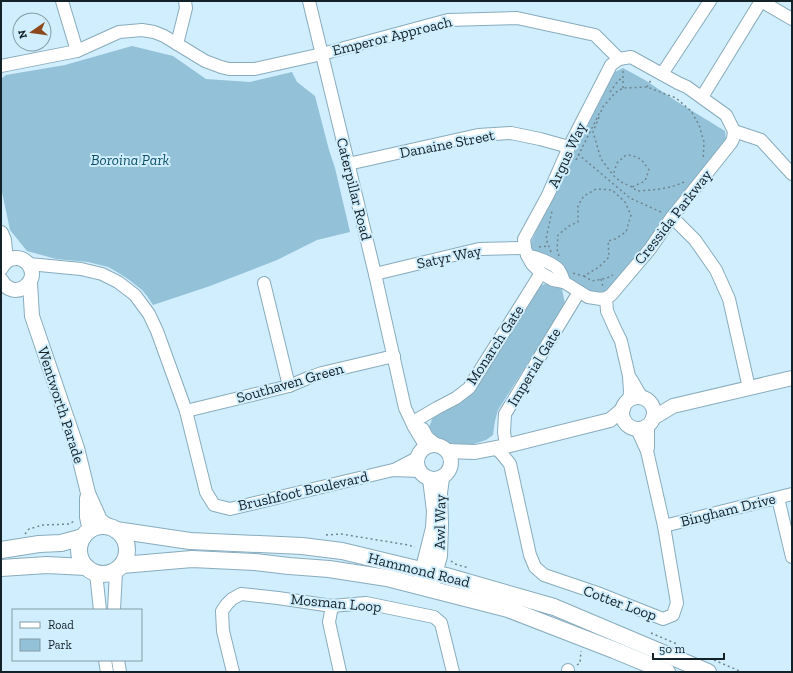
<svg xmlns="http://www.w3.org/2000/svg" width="793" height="673" font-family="'Zilla Slab',serif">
<rect width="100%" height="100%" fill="#d0eefd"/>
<g fill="#93c1d7">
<path d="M132,46L173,56L206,79L250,82L292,72L297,82L315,96L329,150L335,168L350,232L317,240L277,260L210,286L153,305L147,296L142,290L128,279L117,272L108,267L88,262L56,259L27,251L10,230L1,187V79L6,75L65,65Z"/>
<path d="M623,68L645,80L676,101L725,131L726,140L620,280L604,295L597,297L534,258L530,244L593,114L615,72Z"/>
<path d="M551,282L562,289L565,304L498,410L495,421L493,435L486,440L470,445L449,443L435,436L429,427L433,417L458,404L471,392L539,286Z"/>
</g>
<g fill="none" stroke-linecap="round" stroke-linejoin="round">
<g stroke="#88acbd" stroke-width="14">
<g id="minor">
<path d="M62,1L77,51"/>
<path d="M309,1L375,274L405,408L414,427L426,447"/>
<path d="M761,1L792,19"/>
<path d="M177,44L186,8L185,1"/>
<path d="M619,59L611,65L569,147L548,195L524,239L525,248L527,255L532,264L541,273L553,280L564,282L588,297L601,299L606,298L607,311L616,331L621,341L629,376L630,392L629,400"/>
<path d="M619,59L631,57L678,83L687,87L726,115L734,131L761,140L792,174"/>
<path d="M1,66L77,51L119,32L142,30L154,32L164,36L205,61L221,67L229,69H255L322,54L448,20L517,18L595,35L619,59"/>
<path d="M662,74L710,1"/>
<path d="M702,97L761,1"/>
<path d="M348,164L478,135L511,133L540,139L569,147"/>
<path d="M672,217L695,240L716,270L729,299L749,388"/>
<path d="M527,255C536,257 553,263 559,270C561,273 563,278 564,282"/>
<path d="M29,264L81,269L102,274L118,282L135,295L149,314L157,331L186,411L206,492L214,505L230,509L393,470L419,471"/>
<path d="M375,274L479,249L525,248"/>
<path d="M264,283L289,386"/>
<path d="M606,298L611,295L650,249L672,217L731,143L733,139L734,131"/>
<path d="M631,379L642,398"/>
<path d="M186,411L289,386L308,378L322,373L394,356"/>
<path d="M418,419L437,408L456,398L469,388L541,273"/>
<path d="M648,426V448"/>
<path d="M423,429L427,437L437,445"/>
<path d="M506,446L504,432L505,414L579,292"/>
<path d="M495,448L501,453L510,464L530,555L535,567L544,575L600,594L663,619L673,615L677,603L664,526L647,451L637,429"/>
<path d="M394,470L417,458"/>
<path d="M778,498L792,557"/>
<path d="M664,526L792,494"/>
<path d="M96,573L100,610"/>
<path d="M332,606L329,622L340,672"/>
<path d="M114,610L116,571"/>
<path d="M105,660L107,672"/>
<path d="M118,660L120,672"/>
<path d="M233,672L223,631L222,611L227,604L232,599L241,594L278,598L332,606L366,603L434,617L441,623L453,672"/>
<path d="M568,672V670"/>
</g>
</g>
<g stroke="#88acbd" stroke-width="16">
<g id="tertiary">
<path d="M1,233L4,240L6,261"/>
<path d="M1,268C4,262 9,258 16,258C22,258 26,261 29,265C41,283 13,302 1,280"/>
<path d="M30,283L32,316L77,448L88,493L100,520L109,527"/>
<circle cx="638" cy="413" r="16"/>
<path d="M653,418L673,406L792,378"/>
<circle cx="434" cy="462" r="17"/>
<path d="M447,451L475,452L506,446L610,420L623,409"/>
<path d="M87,498V517L90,531"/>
<path d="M420,580L433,528L434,511L430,479"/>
<path d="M432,584L440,556L441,524L440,493L442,478"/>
</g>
</g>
<g stroke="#88acbd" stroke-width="18">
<g id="secondary">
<circle cx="103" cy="550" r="24"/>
<path d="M116,530L190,541L302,546L342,551L446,576L554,607L708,672"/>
<path d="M1,550L39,544L61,543L83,537"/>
<path d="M122,565L192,559L255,562L289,566L329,569L387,578L508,609L614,650L667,672"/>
<path d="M1,568L47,565L86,567"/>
</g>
</g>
<g stroke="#6f8590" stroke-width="1.5" stroke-dasharray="2 3" stroke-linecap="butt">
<path d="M647,87L651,80"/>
<path d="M623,88V70"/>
<path d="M610,92L618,81L623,77"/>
<path d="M601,112L602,108L615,93L623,88L647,87L676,98L691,111L699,125L704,142L703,160"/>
<path d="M599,117L593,132L601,159L613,175"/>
<path d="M578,154L630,198L661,212"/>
<path d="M576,160L600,112"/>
<path d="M632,187L621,182L613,175L617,163L626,155C640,156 642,160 649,170L645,181L632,187L637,191C653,190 671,189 686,181"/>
<path d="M539,247L549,246"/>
<path d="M551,252L546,239L552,211"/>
<path d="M559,256L557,249L558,235L569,226L578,222V205L584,196L596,189L612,190L625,202L631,215L626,232L615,239L608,241L609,257L599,267L584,276L572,273"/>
<path d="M584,276L592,281L607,278L613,275"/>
<path d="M601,279L603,287"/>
<path d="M25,534L29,529L43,525L70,524L75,520"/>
<path d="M326,535L341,534L408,545L415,547"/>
<path d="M451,561L455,564L469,568"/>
<path d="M651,633L677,644"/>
<path d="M714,660L742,672"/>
<path d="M577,665L580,663L581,651"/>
</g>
<use href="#minor" stroke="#fff" stroke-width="12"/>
<use href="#tertiary" stroke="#fff" stroke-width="14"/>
<use href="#secondary" stroke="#fff" stroke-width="16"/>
</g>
<g text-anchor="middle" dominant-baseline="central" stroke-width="4" stroke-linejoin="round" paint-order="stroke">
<g font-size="15" fill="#132128" stroke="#d0eefd">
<text transform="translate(392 36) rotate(-14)">Emperor Approach</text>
<text transform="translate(447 144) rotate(-11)">Danaine Street</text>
<text transform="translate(567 155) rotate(-65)">Argus Way</text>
<text transform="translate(354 189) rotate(76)">Caterpillar Road</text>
<text transform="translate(673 217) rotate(-52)">Cressida Parkway</text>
<text transform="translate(449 257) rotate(-12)">Satyr Way</text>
<text transform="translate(495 345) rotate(-57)">Monarch Gate</text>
<text transform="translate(534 367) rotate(-59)">Imperial Gate</text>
<text transform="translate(290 383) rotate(-16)">Southaven Green</text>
<text transform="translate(61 405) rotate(72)">Wentworth Parade</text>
<text transform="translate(303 491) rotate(-13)">Brushfoot Boulevard</text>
<text transform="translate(728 510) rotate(-14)">Bingham Drive</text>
<text transform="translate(440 522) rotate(-89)">Awl Way</text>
<text transform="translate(419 570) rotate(14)">Hammond Road</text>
<text transform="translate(336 603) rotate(5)">Mosman Loop</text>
<text transform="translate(620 603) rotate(20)">Cotter Loop</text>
</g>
<g font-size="15" font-style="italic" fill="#0e4f67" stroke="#d0eefd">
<text x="130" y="160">Boroina Park</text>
</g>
</g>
<rect width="793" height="673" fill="none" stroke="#132128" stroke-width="4"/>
<rect x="12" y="609" width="130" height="52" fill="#d0eefd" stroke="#849ca8"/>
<rect x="20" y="622" width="20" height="6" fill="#ffffff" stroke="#849ca8"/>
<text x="48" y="629" font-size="12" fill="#132128">Road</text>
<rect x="20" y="639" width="20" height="12" fill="#93c1d7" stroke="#849ca8"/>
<text x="48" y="649" font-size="12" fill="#132128">Park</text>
<g transform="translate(32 32) rotate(257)"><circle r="19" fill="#d0eefd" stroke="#849ca8"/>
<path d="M0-3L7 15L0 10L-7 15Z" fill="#8d481e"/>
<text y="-6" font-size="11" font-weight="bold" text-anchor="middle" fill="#132128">N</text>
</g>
<path d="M653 653v6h71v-6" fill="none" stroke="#132128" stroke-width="2"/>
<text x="659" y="653" font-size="12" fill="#132128" stroke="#d0eefd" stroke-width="3" paint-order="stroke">50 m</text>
</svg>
